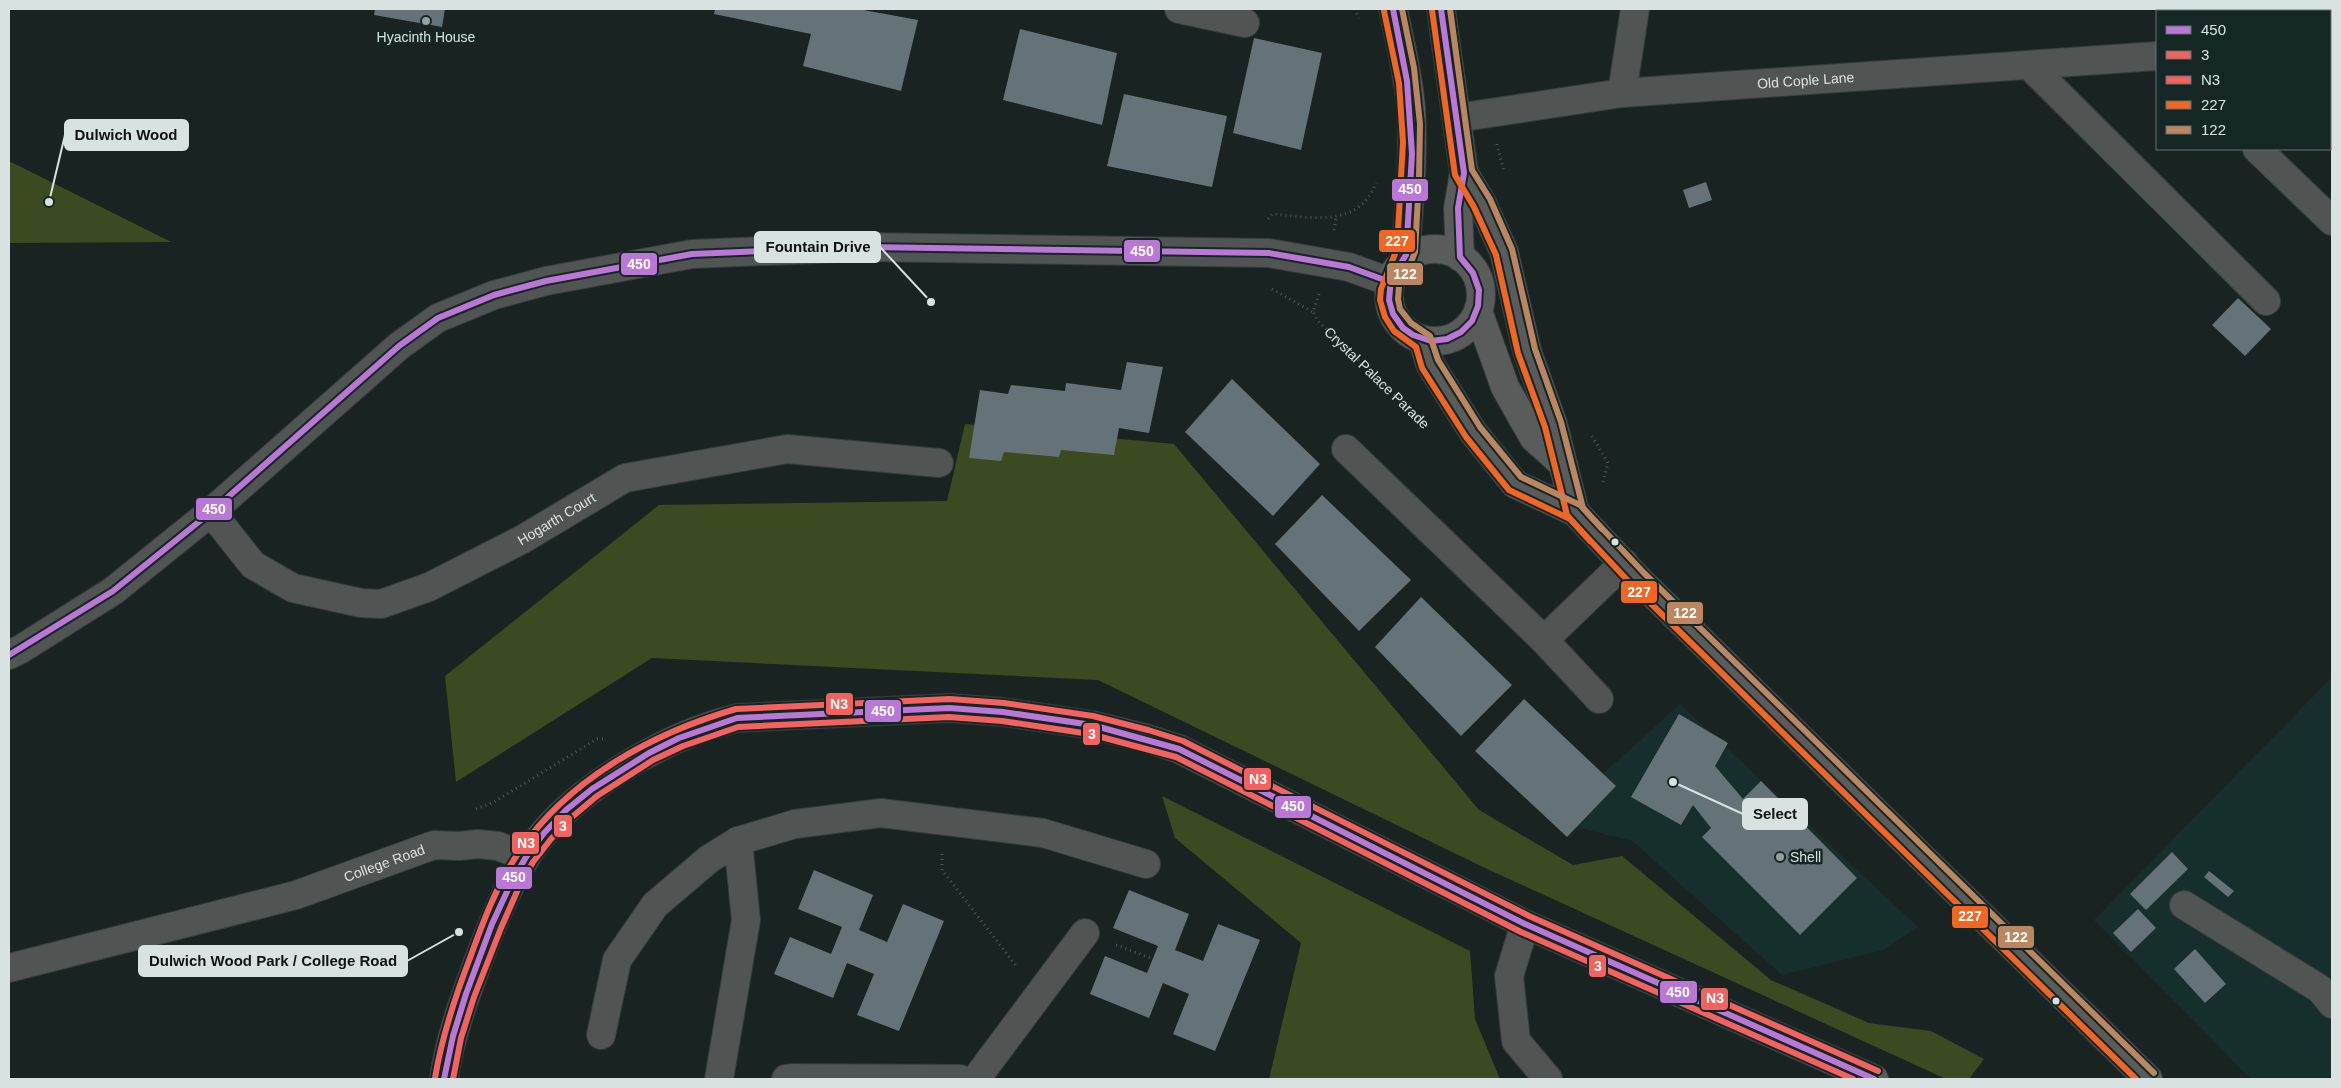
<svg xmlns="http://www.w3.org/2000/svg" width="2341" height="1088" font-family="Arial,sans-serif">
<rect width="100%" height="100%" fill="#192322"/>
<g fill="#162e2c">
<path d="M2332,677V1079H2251L2094,920Z"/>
<path d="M1680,704L1918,927L1884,950L1782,975L1632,841L1551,821Z"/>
</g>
<g fill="#3c4a21">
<path d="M9,161L171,242L9,243Z"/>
<path d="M965,424L1174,444L1479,810L1573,865L1622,856L1771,980L1869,1023L1931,1031L1984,1059L1969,1079H1946L1485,868L1098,680L652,658L456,782L445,676L659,505L947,501Z"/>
<path d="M1162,796L1470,951L1475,1019L1500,1079H1269L1301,943L1175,838Z"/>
</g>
<g fill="#637377">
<path d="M375,9H445L442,27L374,15Z"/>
<path d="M715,9H858L918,20L901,91L803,66L811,34L714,14Z"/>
<path d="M1020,29L1117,53L1102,125L1003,100Z"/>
<path d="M1254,38L1322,53L1301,150L1233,133Z"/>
<path d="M1124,94L1227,116L1212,187L1107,166Z"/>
<path d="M1706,182L1712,200L1689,208L1683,190Z"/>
<path d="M2238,298L2271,329L2245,356L2212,325Z"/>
<path d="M1127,362L1163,367L1149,433L1119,428L1114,455L1061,450L1059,457L1004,452L1001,461L969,458L980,390L1008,394L1011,385L1065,391L1066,383L1121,390Z"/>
<path d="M1232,379L1320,464L1273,516L1185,432Z"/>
<path d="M1322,495L1411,580L1359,631L1275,544Z"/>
<path d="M1421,597L1512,685L1461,736L1375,647Z"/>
<path d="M1524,699L1616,786L1567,837L1475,751Z"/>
<path d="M1679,714L1728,743L1715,766L1743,799L1761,781L1857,878L1800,935L1702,837L1711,828L1693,805L1681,825L1631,797Z"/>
<path d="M2172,852L2188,869L2146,910L2130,894Z"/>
<path d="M814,870L873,895L859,930L887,942L903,904L944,921L899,1031L857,1015L874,974L847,963L833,998L774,974L790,937L831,954L842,927L798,909Z"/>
<path d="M2209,871L2234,891L2228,897L2204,877Z"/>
<path d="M1129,890L1189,914L1175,950L1203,961L1218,924L1260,940L1215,1051L1173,1034L1189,994L1163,983L1149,1018L1090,994L1105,956L1147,973L1158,946L1113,928Z"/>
<path d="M2138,909L2156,928L2131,952L2113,933Z"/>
<path d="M2195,949L2226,984L2205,1003L2174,969Z"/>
</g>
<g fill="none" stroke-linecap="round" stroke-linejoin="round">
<g stroke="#353d3c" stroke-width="30">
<g id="minor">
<path d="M1179,9L1245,23"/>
<path d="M2277,9L2279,11"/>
<path d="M2330,62L2332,64"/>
<path d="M2029,65L2266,301"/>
<path d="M1622,93L1635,9"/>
<path id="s2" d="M1457,118L1622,93L2157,56"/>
<path d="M2257,149L2332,221"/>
<path d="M1346,449L1544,640L1599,699"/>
<path id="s3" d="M211,512L253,565L293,588L361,603L381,604L429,587L523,539L625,478L787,449L939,463"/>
<path d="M1544,640L1624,563"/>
<path d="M9,655L21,649L113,591L211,512L399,346L438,318L494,295L546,281L692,254L865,247L1269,253L1349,267L1390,282"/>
<path d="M2184,905L2320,989L2332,1004"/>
<path d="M1525,924L1509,976L1516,1041L1548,1079"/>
<path id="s4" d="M9,968L296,895L434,845L459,846L478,844L498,846L526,857"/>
<path d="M601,1035L617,960L655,905L709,859L738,841L795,824L881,813L1043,833L1146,864"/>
<path d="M719,1079L746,920L738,841"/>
<path d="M786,1079L795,1078L960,1079"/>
<path d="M976,1079L1085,933"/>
</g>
</g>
<g stroke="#353d3c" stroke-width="30">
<g id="major">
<path d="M1393,9C1400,41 1408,74 1411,108C1414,158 1409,208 1405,258"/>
<path d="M1441,9L1464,173L1482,203L1504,252L1527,351L1553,424L1575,512"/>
<circle cx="1435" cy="295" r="46"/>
<path d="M1460,257L1458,208L1464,173"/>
<path d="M1478,311L1505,387L1523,419L1534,438L1562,463"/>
<path d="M1423,341L1430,364L1473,432L1515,484L1575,512L1638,579L2148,1079"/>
<path d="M444,1079C449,1041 463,1002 476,967C490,929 505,891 526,857C567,792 664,736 737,718L949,708L1003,712L1092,725L1145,738L1179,749L1525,924L1874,1079"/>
</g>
</g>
<g stroke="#525755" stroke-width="3" stroke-dasharray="1 4" stroke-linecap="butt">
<path d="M1354,9L1359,18"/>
<path d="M1497,144L1504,172"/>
<path d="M1268,219L1272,214C1311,217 1358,229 1376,183"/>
<path d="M1334,230L1336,218"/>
<path d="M1272,289L1313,312"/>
<path id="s1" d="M1319,294L1313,312L1319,322L1428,427"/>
<path d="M1592,436L1608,463L1603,482"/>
<path d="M476,809L494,802L597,739H603"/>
<path d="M942,854V870L1017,967"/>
<path d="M1116,945L1153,959"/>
</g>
<use href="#minor" stroke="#505452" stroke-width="28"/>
<use href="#major" stroke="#595c5a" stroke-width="28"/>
<g stroke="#152725" stroke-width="10">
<g id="bus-1">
<path d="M1393,9L1407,81L1412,154L1406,255L1391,279L1389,300L1393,314L1403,328L1413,335L1431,341L1447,339L1461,332L1472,321L1478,306L1479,290L1473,273L1460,257L1458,208L1464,173L1441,9"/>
<path d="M9,655L113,591L211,512L399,346L438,318L494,295L546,281L692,254L865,247L1269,253L1349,267L1390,282"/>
<path d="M444,1079L453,1036L466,994L492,924L511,883L526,857L544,833L566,810L592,789L649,753L679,738L737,718L949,708L1003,712L1092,725L1179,749L1525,924L1874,1079"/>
</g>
</g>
<g stroke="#152725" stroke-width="10">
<path id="bus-2" d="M453,1079L461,1038L474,997L501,928L519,887L533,862L551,839L572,817L597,796L653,760L683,746L738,727L949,717L1002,721L1090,734L1176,757L1521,932L1853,1079"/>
</g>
<g stroke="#152725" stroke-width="10">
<path id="bus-3" d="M435,1078C442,1036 455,997 470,958C483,922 497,884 519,852C568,779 653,733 736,709L950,699L1004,703L1093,716L1148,730L1183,741L1529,916L1878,1071"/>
</g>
<g stroke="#152725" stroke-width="10">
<g id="bus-4">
<path d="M1432,10L1455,175L1474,207L1496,255L1518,353L1545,427L1567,515L1590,541"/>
<path d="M1384,11L1399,83L1403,142L1397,249L1381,289L1380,300L1385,317L1394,331L1416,347L1422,368L1466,437L1509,490L1570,519L1632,585L2136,1079"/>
</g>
</g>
<g stroke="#152725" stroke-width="10">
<g id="bus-5">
<path d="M1402,9L1414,68L1420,124L1419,179L1415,252L1410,265L1399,286L1398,299L1400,309L1411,323L1430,336L1438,360L1480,427L1521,477L1580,505L1644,573L2154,1073"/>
<path d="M1450,9L1472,170L1490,199L1512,249L1535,349L1561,422L1583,508L1602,529"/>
</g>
</g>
<use href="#bus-1" stroke="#ba77d6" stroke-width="6"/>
<use href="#bus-2" stroke="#f3625e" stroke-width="6"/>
<use href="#bus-3" stroke="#f3625e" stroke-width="6"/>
<use href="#bus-4" stroke="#f26522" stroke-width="6"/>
<use href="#bus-5" stroke="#bb8660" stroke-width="6"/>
</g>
<g fill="#95a09e" stroke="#152725" stroke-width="2">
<circle cx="426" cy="21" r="5"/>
<circle cx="1780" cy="857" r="5"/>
</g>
<g fill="#d8e3e1" stroke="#152725" stroke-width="2">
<circle cx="1615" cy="542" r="4.5"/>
<circle cx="2056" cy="1001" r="4.5"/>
</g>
<g text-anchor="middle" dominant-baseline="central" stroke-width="5" stroke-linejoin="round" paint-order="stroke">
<g font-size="14" fill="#d8e3e1" stroke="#152725">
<text x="426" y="37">Hyacinth House</text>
<text x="1790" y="857" text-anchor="start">Shell</text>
</g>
<g font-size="14" fill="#d8e3e1" stroke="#152725">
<text stroke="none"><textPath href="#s2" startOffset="351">Old Cople Lane</textPath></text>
<text stroke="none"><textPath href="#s1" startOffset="111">Crystal Palace Parade</textPath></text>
<text stroke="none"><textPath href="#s3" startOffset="399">Hogarth Court</textPath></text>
<text stroke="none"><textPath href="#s4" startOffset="390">College Road</textPath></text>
</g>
</g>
<path fill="none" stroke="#d8e3e1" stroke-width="2" d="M49 202L65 135M931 302L880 247M1673 782L1743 814M459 932L407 961"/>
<g fill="#d8e3e1" stroke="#152725" stroke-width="2">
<circle cx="49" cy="202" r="5"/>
<circle cx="931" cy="302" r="5"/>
<circle cx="1673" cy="782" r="5"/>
<circle cx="459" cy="932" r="5"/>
</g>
<g fill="#d8e3e1" stroke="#d8e3e1" stroke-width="2">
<rect x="65" y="120" width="123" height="30" rx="5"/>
<rect x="755" y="232" width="125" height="30" rx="5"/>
<rect x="1743" y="799" width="64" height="30" rx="5"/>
<rect x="139" y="946" width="268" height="30" rx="5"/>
</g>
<g font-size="15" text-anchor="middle" font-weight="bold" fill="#111">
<text x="126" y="140">Dulwich Wood</text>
<text x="818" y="252">Fountain Drive</text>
<text x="1775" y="819">Select</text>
<text x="273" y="966">Dulwich Wood Park / College Road</text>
</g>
<g stroke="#152725" stroke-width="2">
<rect x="1391" y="178" width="38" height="24" rx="5" fill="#ba77d6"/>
<rect x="1378" y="229" width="38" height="24" rx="5" fill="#f26522"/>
<rect x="1123" y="239" width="38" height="24" rx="5" fill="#ba77d6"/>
<rect x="620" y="252" width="38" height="24" rx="5" fill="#ba77d6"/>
<rect x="1386" y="262" width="38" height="24" rx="5" fill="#bb8660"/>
<rect x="195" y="497" width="38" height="24" rx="5" fill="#ba77d6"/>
<rect x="1620" y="580" width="38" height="24" rx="5" fill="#f26522"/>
<rect x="1666" y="601" width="38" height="24" rx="5" fill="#bb8660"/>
<rect x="825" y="692" width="29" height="24" rx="5" fill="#f3625e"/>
<rect x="864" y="699" width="38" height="24" rx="5" fill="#ba77d6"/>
<rect x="1082" y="722" width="19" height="24" rx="5" fill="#f3625e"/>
<rect x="1243" y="767" width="29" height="24" rx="5" fill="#f3625e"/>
<rect x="1274" y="795" width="38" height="24" rx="5" fill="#ba77d6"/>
<rect x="553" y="814" width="20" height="24" rx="5" fill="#f3625e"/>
<rect x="511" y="831" width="29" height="24" rx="5" fill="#f3625e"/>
<rect x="495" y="866" width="38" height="24" rx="5" fill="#ba77d6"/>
<rect x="1951" y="905" width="38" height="24" rx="5" fill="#f26522"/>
<rect x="1997" y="925" width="38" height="24" rx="5" fill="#bb8660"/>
<rect x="1588" y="954" width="19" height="24" rx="5" fill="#f3625e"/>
<rect x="1659" y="980" width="39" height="24" rx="5" fill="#ba77d6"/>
<rect x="1700" y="987" width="29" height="24" rx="5" fill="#f3625e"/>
</g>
<g font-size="14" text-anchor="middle" font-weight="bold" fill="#fff">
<text x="1410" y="194">450</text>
<text x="1397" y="246">227</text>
<text x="1142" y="256">450</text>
<text x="639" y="269">450</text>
<text x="1405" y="279">122</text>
<text x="214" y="514">450</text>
<text x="1639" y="597">227</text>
<text x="1685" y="618">122</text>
<text x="839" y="709">N3</text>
<text x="883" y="716">450</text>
<text x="1092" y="739">3</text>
<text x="1258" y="784">N3</text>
<text x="1293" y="811">450</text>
<text x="563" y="831">3</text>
<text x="526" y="848">N3</text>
<text x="514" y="882">450</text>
<text x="1970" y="921">227</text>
<text x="2016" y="942">122</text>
<text x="1598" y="971">3</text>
<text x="1678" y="997">450</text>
<text x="1715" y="1003">N3</text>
</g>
<rect width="2341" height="1088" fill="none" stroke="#d8e3e1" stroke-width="20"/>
<rect x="2156" y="10" width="175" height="140" fill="#152725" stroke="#637270"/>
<rect x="2166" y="26" width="25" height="8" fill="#ba77d6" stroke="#637270"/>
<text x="2201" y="35" font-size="15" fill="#d8e3e1">450</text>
<rect x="2166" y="51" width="25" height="8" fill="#f3625e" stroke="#637270"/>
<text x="2201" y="60" font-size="15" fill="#d8e3e1">3</text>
<rect x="2166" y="76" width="25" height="8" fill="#f3625e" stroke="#637270"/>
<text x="2201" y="85" font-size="15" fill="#d8e3e1">N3</text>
<rect x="2166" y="101" width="25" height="8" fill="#f26522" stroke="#637270"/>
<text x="2201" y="110" font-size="15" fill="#d8e3e1">227</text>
<rect x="2166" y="126" width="25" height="8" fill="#bb8660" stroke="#637270"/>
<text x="2201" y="135" font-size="15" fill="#d8e3e1">122</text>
</svg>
